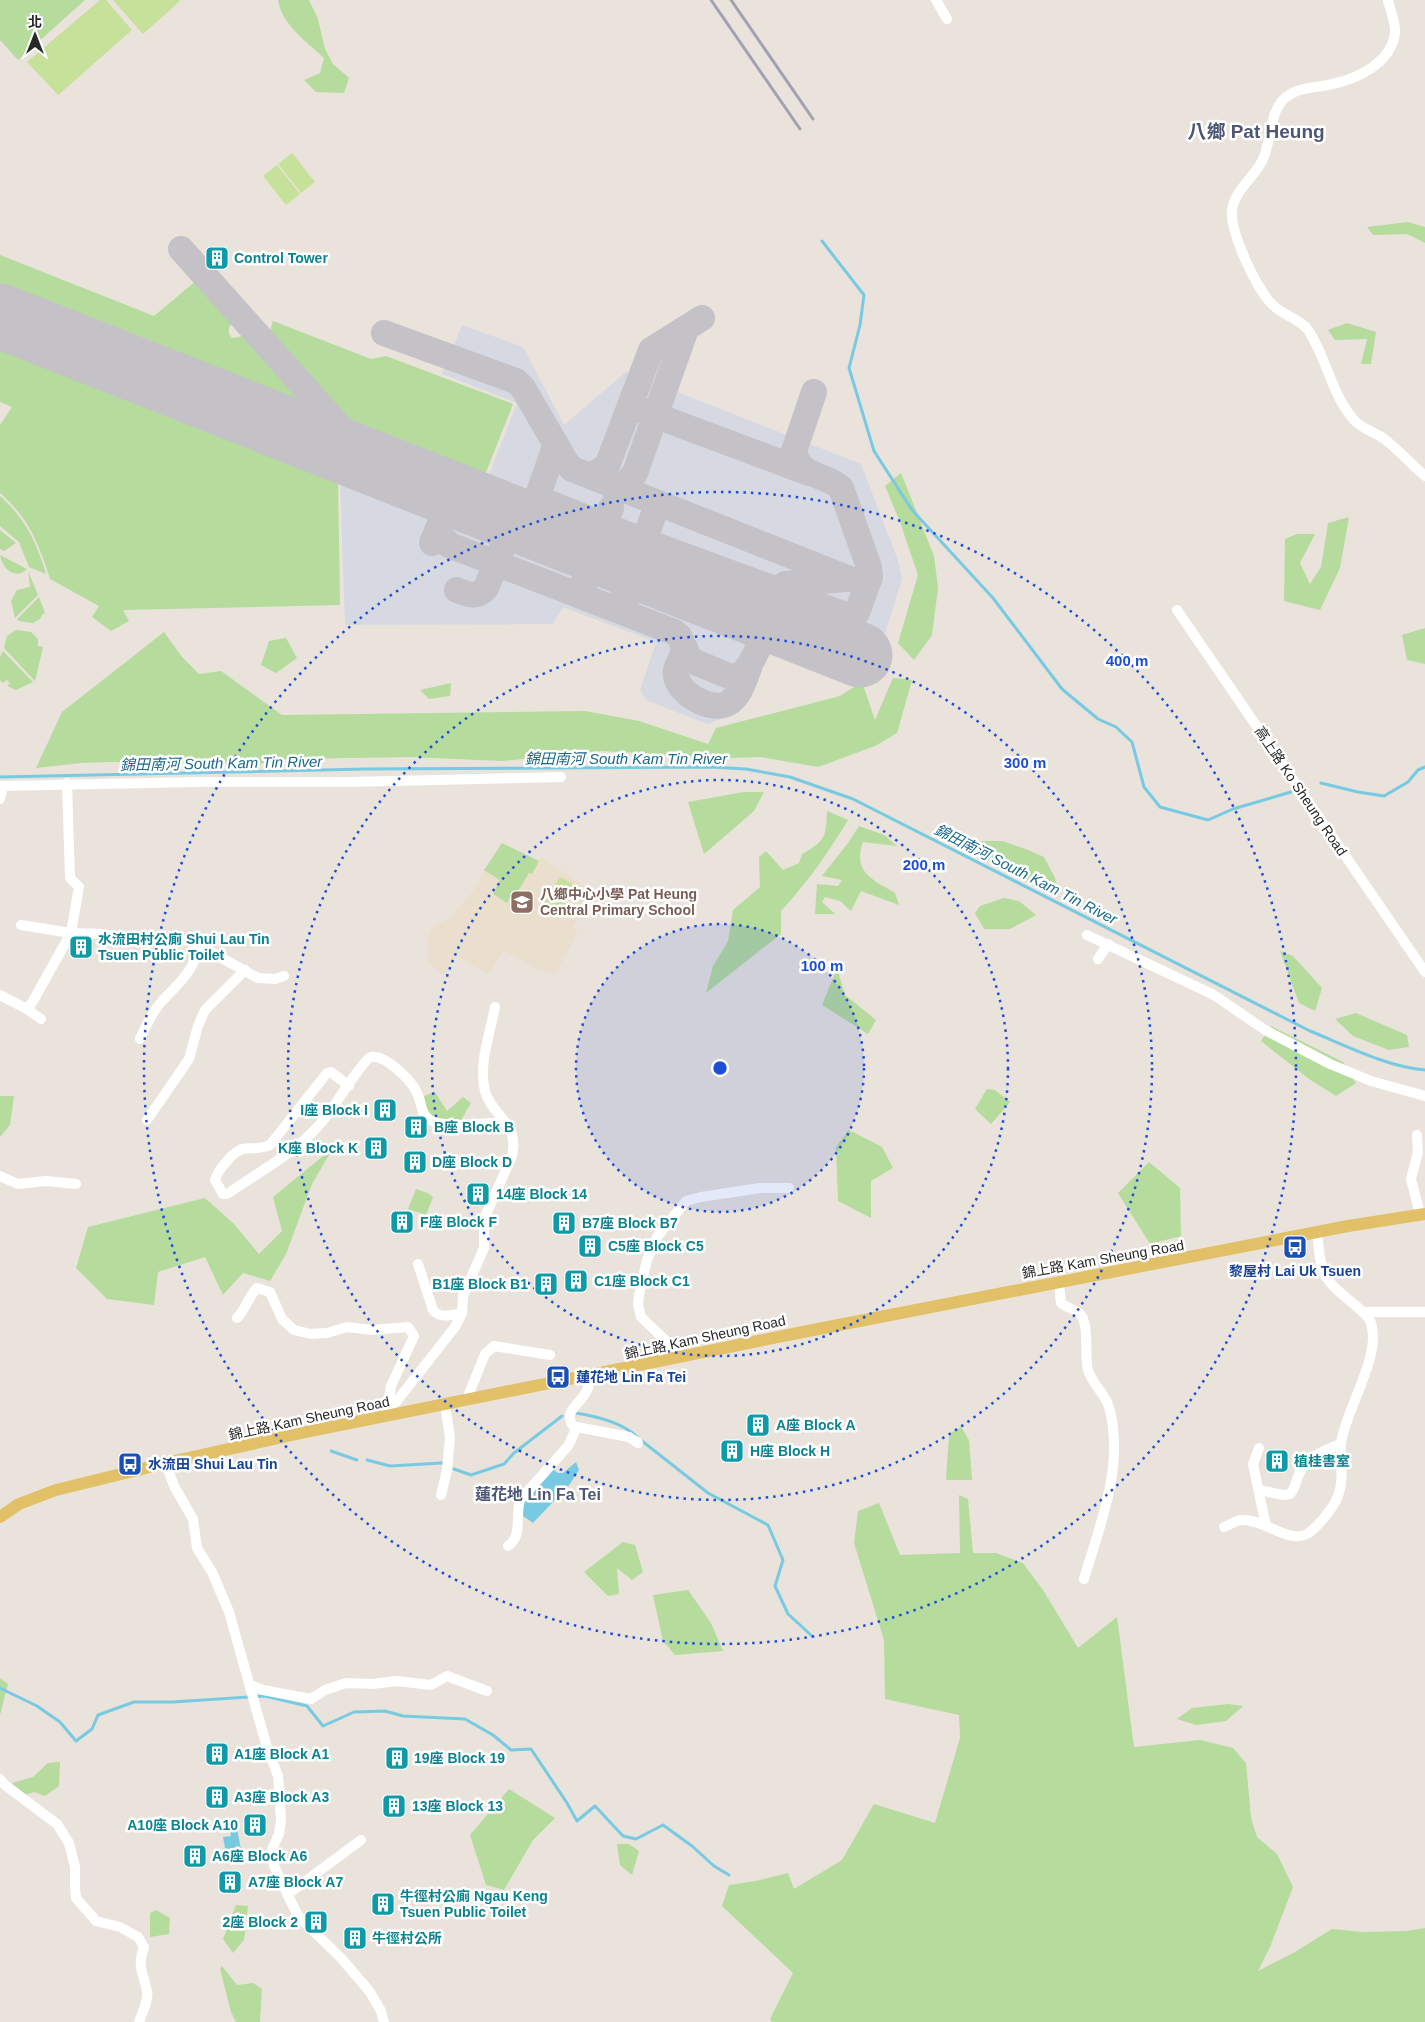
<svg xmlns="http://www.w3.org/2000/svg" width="1425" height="2022" font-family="Arial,'Noto Sans TC',sans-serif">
<rect width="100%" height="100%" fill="#e9e3db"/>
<path fill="#eadfcc" d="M541,857L586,887L587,892L576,912L580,915L572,928L578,932L555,974L535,968L503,950L489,975L457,956L444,975L428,963V934L432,927L449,919L474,890L484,870L538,861Z"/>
<g fill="#d6d9e2">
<path d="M462,325L523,347L564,425L626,372L861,464L899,563L902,579L884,637L486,482L517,403L442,374Z"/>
<path d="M340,481L423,516L768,650L739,712L707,724L646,700L640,690L656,642L563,607L553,624L345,625Z"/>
</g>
<g fill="#b5db9d">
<path d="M0,0H85L18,60L0,40Z"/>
<path d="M278,0H309L318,19L325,49L333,64L349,78L344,93L316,92L304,80L320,73L324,58C307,42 282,25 278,0Z"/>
<path d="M1408,222L1425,227V243L1407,234L1373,235L1367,227Z"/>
<path d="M0,255L154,316L198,279L236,318L229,327V334L232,338L249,335L325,419L0,291Z"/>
<path d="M273,321L371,359L386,356L513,404L483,480L348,427L268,338Z"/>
<path d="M1347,323L1376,332L1371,364H1361L1367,339L1335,340L1328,330Z"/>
<path d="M0,346L338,479L340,605L123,610L129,621L111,631L92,617L99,606L50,579C39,544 29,518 0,493V425L12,407L0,402Z"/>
<path d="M901,473L934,556L938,588L932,635L914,660L898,643L918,575L900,522L885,486Z"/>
<path d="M0,496C25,518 37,543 46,574L29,567L19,542L0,526Z"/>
<path d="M1349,517L1340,568L1320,610L1284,601L1285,539L1297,534H1315L1300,563L1310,584L1321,567L1328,523Z"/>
<path d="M0,530L16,543L4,551L0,549Z"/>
<path d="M0,555L27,569C15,581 2,568 0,555Z"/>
<path d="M28,571L38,595L15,618L11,601L17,590L30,587Z"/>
<path d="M39,597L45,613L42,615L40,619L33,623L19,621L17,619Z"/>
<path d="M1425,628V664L1407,660L1402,635Z"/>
<path d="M16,630L31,632L38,639V646L43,647L35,681L4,648L7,636Z"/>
<path d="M164,632L182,657L199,674L221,671L282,715L585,711L639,721L708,744L716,728L840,696L862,682L875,720L893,678L912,680L897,733L875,746L818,767L760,757L729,758L601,751L502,761L410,757L288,759L258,764L111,762L81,763L36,768L62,712Z"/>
<path d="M286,638L297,658L276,673L261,665L269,641Z"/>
<path d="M3,651L33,682L16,690L7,686L10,683L7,680L3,683L0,680V657Z"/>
<path d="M451,683L450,696L429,699L420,690Z"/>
<path d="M744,792H764L754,811L704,854L688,802Z"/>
<path d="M827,811L848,820C828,853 807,883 781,911V934L706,993L713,966L728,941L733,910L760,887L759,857L766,851L783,870L799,863L802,854C825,841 826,838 827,811Z"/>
<path d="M859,826L884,835L897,846L863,842C852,872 873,880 895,893L899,905L861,891L851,911L840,901L825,897L822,902L835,914H815L817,884L838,886L842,880L822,876L848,843Z"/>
<path d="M971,841H1003L1028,850L1044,857L1055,878L1059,895L1032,883L969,851Z"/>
<path d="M502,843L539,861L532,874L529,873L518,891L514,890L507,903L493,894L500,880L484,870Z"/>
<path d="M1004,898L1019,901L1036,915L1010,929H984L975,913L980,906Z"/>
<path d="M1280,951L1293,956L1322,988L1315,1011L1299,1003Z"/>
<path d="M837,968L845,995L876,1020L868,1034L822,1005Z"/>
<path d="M1356,1013L1407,1035L1409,1047L1389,1050L1353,1036L1335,1019Z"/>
<path d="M1271,1026L1343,1062L1356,1083L1336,1096L1309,1079L1261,1041Z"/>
<path d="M987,1089L995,1090L1010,1102L991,1124L975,1109Z"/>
<path d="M435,1092L447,1111L463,1097L471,1103L460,1122L442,1120L426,1113L424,1096Z"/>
<path d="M0,1096H14L10,1125L0,1137Z"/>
<path d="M849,1130L882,1147L893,1168L871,1181V1218L838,1201L836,1147Z"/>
<path d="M333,1148L312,1184L286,1254L270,1281L243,1273L223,1295L205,1257L158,1272L154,1305L107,1299L76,1268L88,1227L205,1198L234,1224L259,1254L282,1231L273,1197Z"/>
<path d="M1149,1162L1180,1188L1181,1236L1150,1244L1118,1193Z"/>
<path d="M416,1189L428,1193L433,1197L426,1215L408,1209Z"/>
<path d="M961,1427L969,1440L972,1480H946L949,1434Z"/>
<path d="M959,1495L968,1499L973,1553H996L1023,1563L1043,1590L1078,1648L1117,1617L1134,1747L1200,1740L1233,1748L1246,1763L1251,1818L1257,1837L1277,1854L1293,1887L1270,1947L1258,1971L1295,1952L1332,1929L1363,1932L1406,1931L1425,1928V2022H772L770,2019L793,1973L722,1906L729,1885L756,1881L788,1873L794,1889L842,1860L874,1804L935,1823L960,1738L959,1715L885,1699L884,1640L854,1543L858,1511L879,1503L900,1555L960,1553Z"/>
<path d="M623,1542L635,1545L643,1572L632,1580L617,1568L619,1594L608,1596L584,1572Z"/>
<path d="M688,1590L711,1623L723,1651L675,1655L663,1641L653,1595Z"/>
<path d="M0,1678L8,1684L0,1715Z"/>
<path d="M1228,1704L1243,1706L1226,1721L1196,1725L1177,1719L1192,1708Z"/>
<path d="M60,1762L59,1786L45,1796L34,1792L16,1798L12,1783L33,1777L48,1763Z"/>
<path d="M509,1789L555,1818L533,1840L504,1890L486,1885L470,1835Z"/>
<path d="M617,1844H629L639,1851L632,1875L620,1865Z"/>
<path d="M236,1905L248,1906L244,1940L233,1953L223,1939Z"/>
<path d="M156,1910L170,1918L169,1934L150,1937V1913Z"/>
<path d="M222,1966L237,1985L253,1983L262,1989L260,2022H236L231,2012L220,1969Z"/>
</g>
<g fill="#c6e199">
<path d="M100,0H106L132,30L58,95L27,62Z"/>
<path d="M113,0H179L180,1L143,34Z"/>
<path d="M292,153L315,182L301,193L278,164Z"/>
<path d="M277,165L300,194L286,205L263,176Z"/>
<path d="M560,877L576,886L559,915L543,905Z"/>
</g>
<g fill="#78cae2">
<path d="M576,1462L579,1470L570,1484L533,1523L520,1514L522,1504L551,1468L558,1473H563Z"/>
<path d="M236,1823L242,1855L227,1858L223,1837L231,1836L229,1824Z"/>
</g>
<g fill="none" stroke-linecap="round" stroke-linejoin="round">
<g stroke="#78cae2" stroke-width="3">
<path d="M822,241L864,295L860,325L849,368L874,451L912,510L993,598L1062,689L1098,719L1116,727L1132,742L1144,787L1160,807L1208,820L1233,809L1291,792"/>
<path d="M0,777L366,769L711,767L746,769L790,777L853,799L1310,1031C1345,1045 1387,1067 1425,1070"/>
<path d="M1321,783L1358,792L1384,796L1408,782L1418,770L1425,767"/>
<path d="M575,1413C595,1416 622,1422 637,1437"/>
<path d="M642,1441L708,1493L768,1525L783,1560L775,1586L788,1614L812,1636"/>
<path d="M331,1451L357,1460"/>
<path d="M367,1460L390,1466L442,1463"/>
<path d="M454,1469L471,1475L504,1464L514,1453L562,1416"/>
<path d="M0,1688L37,1706L60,1722L76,1741L92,1729L98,1715L134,1702H173L265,1696L307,1706L323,1726L354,1712L385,1711L403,1716L465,1719L493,1735L511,1750L531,1749L567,1803L577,1821L595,1806L623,1836L636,1839L663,1825L692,1846L714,1866L729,1875"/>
</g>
<g stroke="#c4c2c6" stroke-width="26">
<path d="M181,249L371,462"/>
<path d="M384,333L516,381L523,388L566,462L572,469L850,579L868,582L870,577L869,567L841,488C823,472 800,479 794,451L814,392"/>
<path d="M630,406L809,473"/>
<path d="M556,444L539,492L542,500L644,541L851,617L857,613L868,582"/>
<path d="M591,476L607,466L651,350L702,318"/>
<path d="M616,494L635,473L686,329"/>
<path d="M439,528L440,534L449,545L674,632L679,636L690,660L729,676L739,677C751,666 759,648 763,632C764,626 762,621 763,616C765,602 774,591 785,584L845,579"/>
<path d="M432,543L452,494"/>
<path d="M457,590C468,595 477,598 486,588L502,548"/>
<path d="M697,590L757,586"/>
<path d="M588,599L583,590L584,581L611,508"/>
<path d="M629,614L623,602V597L655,511L654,502"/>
<path d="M685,648C683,655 678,663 676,670C672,692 714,715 730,702C741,694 744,680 749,668"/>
</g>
<path stroke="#c4c2c6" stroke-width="65" d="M0,316L860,655"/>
<g stroke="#fff" stroke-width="10">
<path d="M936,0L947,19"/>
<path d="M1388,0C1390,10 1396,23 1395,33C1391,64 1355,80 1328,85C1313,88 1298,87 1285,98C1270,111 1271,139 1264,157C1257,176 1233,190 1232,212C1231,234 1257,291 1274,306C1284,316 1299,318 1308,330C1327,358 1331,394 1354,420C1361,428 1374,432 1383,438C1398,449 1411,464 1425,476"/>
<path d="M1177,610L1425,972"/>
<path d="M0,786L197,782H350L561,777"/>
<path d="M0,799L3,786"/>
<path d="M21,925L71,933L102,934L144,941H162L176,939L191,941L258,978L275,979L284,976"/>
<path d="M1087,935L1214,995L1265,1030L1330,1064L1371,1081L1425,1096"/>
<path d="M1098,959L1108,944"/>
<path d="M0,995L27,1009L33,1001L71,933L79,887L70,878L67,783"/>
<path d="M27,1009L41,1019"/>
<path d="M140,1039C146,1026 152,1012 162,1001C182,980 191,974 200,946"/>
<path d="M349,1086L331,1072L327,1073L270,1145C259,1150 252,1147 242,1149C233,1152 217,1171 215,1180L223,1194H227C262,1170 303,1149 328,1114C335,1105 364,1059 371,1057C385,1054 412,1081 417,1093C422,1102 420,1114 430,1120C446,1129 486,1123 505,1122"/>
<path d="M147,1120L189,1059L198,1026L205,1010L245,970"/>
<path d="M1417,1135L1418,1152L1411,1179L1420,1214"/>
<path d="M0,1176L18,1184L46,1181L76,1184"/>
<path d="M418,1264L433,1310C440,1319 451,1315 462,1313"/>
<path d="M1059,1283L1061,1303C1067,1308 1075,1309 1080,1314C1090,1324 1084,1356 1088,1370C1092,1384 1105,1393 1109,1407C1125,1464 1100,1525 1084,1579"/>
<path d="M1363,1312H1425"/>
<path d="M237,1318C246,1309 248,1297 257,1288L270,1292L282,1319L294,1330L311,1334L327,1333L347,1327L372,1330L408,1327L414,1336L391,1386L388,1407"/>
<path d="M683,1357L641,1317L638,1305L639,1295L647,1260L657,1237L686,1201L701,1197L760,1188H789"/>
<path d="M466,1401L485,1354L494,1346L550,1355"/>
<path d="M385,1417L388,1407L396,1402L455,1327L462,1313L463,1296L484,1248V1219L512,1156C520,1122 492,1117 485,1091C478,1065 490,1034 495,1007"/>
<path d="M575,1429C560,1410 582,1405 588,1388C589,1385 588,1380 588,1376"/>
<path d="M1259,1448L1253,1464L1266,1526"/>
<path d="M166,1463L174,1486L193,1519L197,1548L212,1572L229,1612L266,1744L278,1776L281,1819L279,1834L272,1849L274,1866L298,1916L341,1958L370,1992L381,2011L384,2022"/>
<path d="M1259,1490L1283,1495L1290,1494C1296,1488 1296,1479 1300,1472C1308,1456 1325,1450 1341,1444"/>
<path d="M441,1495L447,1470L450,1437L445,1405"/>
<path d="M1224,1527C1230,1525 1236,1520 1242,1520C1262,1518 1289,1544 1307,1534C1317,1528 1334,1507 1338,1496C1345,1478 1339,1461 1341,1443C1346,1409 1382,1355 1371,1323C1368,1311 1336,1294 1326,1277C1319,1265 1319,1247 1317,1233"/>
<path d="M508,1546C523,1536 515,1516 520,1500L568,1446L577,1427L629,1437L638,1443"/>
<path d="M251,1685L263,1690L311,1699L325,1690L346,1683L372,1684L397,1681L431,1685L447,1676L487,1691"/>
<path d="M0,1779L5,1785L57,1824L69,1843L75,1867V1888L76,1898L96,1921L120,1927L138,1937L144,1947C137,1967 143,1972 147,1991C149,2000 142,2013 139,2022"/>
<path d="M288,1894L361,1840"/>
</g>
<path stroke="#e2c067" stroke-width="12" d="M0,1517L19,1504L56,1490L166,1463L301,1433L808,1331L1348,1226L1425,1214"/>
<g stroke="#9fa2b1" stroke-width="3">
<path d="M711,0L800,129"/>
<path d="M731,0L813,119"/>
</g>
</g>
<circle cx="720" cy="1068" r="144" fill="#1d4ed8" fill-opacity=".12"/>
<g fill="none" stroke="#1d4ed8" stroke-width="2.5" stroke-dasharray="2.5 5">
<circle cx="720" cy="1068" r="144"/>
<circle cx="720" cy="1068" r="288"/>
<circle cx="720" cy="1068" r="432"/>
<circle cx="720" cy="1068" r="576"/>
</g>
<defs>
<g id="building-square" transform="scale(1.25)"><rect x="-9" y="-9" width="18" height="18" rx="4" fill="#0f9aa8" stroke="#fff"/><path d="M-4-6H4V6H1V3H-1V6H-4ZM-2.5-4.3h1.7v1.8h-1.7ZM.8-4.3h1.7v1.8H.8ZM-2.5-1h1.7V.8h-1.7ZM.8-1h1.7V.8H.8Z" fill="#fff"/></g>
<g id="school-square" transform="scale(1.25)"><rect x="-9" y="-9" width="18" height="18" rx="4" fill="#8d6e63" stroke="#fff"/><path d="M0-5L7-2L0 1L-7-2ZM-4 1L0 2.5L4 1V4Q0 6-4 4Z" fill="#fff"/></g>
<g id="bus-square" transform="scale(1.25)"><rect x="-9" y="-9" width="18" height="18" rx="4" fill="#1a4fb4" stroke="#fff"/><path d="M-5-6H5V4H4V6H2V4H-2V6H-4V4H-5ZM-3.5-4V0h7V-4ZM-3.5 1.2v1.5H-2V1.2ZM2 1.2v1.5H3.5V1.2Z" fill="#fff"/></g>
</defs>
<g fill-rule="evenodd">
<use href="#building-square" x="217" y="258"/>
<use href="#school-square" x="522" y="902"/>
<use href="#building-square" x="81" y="947"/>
<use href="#building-square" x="385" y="1110"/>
<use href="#building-square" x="416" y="1127"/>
<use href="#building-square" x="376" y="1148"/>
<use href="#building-square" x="415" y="1162"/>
<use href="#building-square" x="478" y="1194"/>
<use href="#building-square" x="402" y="1222"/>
<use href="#building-square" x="564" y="1223"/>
<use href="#building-square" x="590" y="1246"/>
<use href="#bus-square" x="1295" y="1247"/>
<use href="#building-square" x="576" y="1281"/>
<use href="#building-square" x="546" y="1284"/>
<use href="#bus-square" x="558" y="1377"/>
<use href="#building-square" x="758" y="1425"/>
<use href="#building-square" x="732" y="1451"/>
<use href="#building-square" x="1277" y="1461"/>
<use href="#bus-square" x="130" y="1464"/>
<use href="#building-square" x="217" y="1754"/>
<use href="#building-square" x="397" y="1758"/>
<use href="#building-square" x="217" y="1797"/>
<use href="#building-square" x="394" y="1806"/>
<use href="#building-square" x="255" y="1825"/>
<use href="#building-square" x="195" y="1856"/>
<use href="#building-square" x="230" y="1882"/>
<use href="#building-square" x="383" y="1904"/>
<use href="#building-square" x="316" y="1922"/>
<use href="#building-square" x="355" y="1938"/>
</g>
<g text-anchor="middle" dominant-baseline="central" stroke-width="5" stroke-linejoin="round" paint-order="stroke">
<g font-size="14" font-weight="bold" fill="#0d838f" stroke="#fff" text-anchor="start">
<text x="234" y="258">Control Tower</text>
<text x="98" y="939">水流田村公廁 Shui Lau Tin<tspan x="98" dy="16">Tsuen Public Toilet</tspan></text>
<text x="368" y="1110" text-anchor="end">I座 Block I</text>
<text x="434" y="1127">B座 Block B</text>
<text x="358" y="1148" text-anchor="end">K座 Block K</text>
<text x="432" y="1162">D座 Block D</text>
<text x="496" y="1194">14座 Block 14</text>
<text x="420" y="1222">F座 Block F</text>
<text x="582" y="1223">B7座 Block B7</text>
<text x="608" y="1246">C5座 Block C5</text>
<text x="594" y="1281">C1座 Block C1</text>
<text x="528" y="1284" text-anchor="end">B1座 Block B1</text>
<text x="776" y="1425">A座 Block A</text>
<text x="750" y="1451">H座 Block H</text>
<text x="1294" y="1461">植桂書室</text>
<text x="234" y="1754">A1座 Block A1</text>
<text x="414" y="1758">19座 Block 19</text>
<text x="234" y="1797">A3座 Block A3</text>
<text x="412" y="1806">13座 Block 13</text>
<text x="238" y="1825" text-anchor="end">A10座 Block A10</text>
<text x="212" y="1856">A6座 Block A6</text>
<text x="248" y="1882">A7座 Block A7</text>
<text x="400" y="1896">牛徑村公廁 Ngau Keng<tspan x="400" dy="16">Tsuen Public Toilet</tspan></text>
<text x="298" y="1922" text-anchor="end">2座 Block 2</text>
<text x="372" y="1938">牛徑村公所</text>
</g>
<g font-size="14" fill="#282828" stroke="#fff">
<text transform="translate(1301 791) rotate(56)">高上路 Ko Sheung Road</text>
<text transform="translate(1103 1259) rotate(-10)">錦上路 Kam Sheung Road</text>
<text transform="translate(705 1337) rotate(-12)">錦上路 Kam Sheung Road</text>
<text transform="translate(309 1418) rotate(-12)">錦上路 Kam Sheung Road</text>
</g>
<g font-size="14" font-weight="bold" fill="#785e54" stroke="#fff" text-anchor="start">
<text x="540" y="894">八鄉中心小學 Pat Heung<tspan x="540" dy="16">Central Primary School</tspan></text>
</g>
<g font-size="14" font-weight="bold" fill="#164399" stroke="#fff" text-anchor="start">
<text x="1295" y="1271" text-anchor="middle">黎屋村 Lai Uk Tsuen</text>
<text x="576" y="1377">蓮花地 Lin Fa Tei</text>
<text x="148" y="1464">水流田 Shui Lau Tin</text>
</g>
<g font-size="15" font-style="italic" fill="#1a698b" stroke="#fff">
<text x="626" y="758">錦田南河 South Kam Tin River</text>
<text transform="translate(221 763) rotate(-1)">錦田南河 South Kam Tin River</text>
<text transform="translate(1026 874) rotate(27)">錦田南河 South Kam Tin River</text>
</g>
<g font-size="16" font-weight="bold" fill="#4d5674" stroke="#fff">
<text x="538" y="1494">蓮花地 Lin Fa Tei</text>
</g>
<g font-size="19" font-weight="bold" fill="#4d5674" stroke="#fff">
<text x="1256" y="131">八鄉 Pat Heung</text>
</g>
</g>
<circle cx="720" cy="1068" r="8" fill="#1d4ed8" stroke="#fff" stroke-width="2.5"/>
<g font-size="15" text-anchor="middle" font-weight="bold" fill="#1d4ed8" stroke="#fff" stroke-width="5" stroke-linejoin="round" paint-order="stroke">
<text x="1127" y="666">400 m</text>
<text x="1025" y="768">300 m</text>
<text x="924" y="870">200 m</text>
<text x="822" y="971">100 m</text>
</g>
<g transform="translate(35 35)" stroke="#ffffff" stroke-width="4" paint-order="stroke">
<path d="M0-4L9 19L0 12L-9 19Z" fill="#282828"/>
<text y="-8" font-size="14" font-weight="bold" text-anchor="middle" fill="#282828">北</text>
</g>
</svg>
